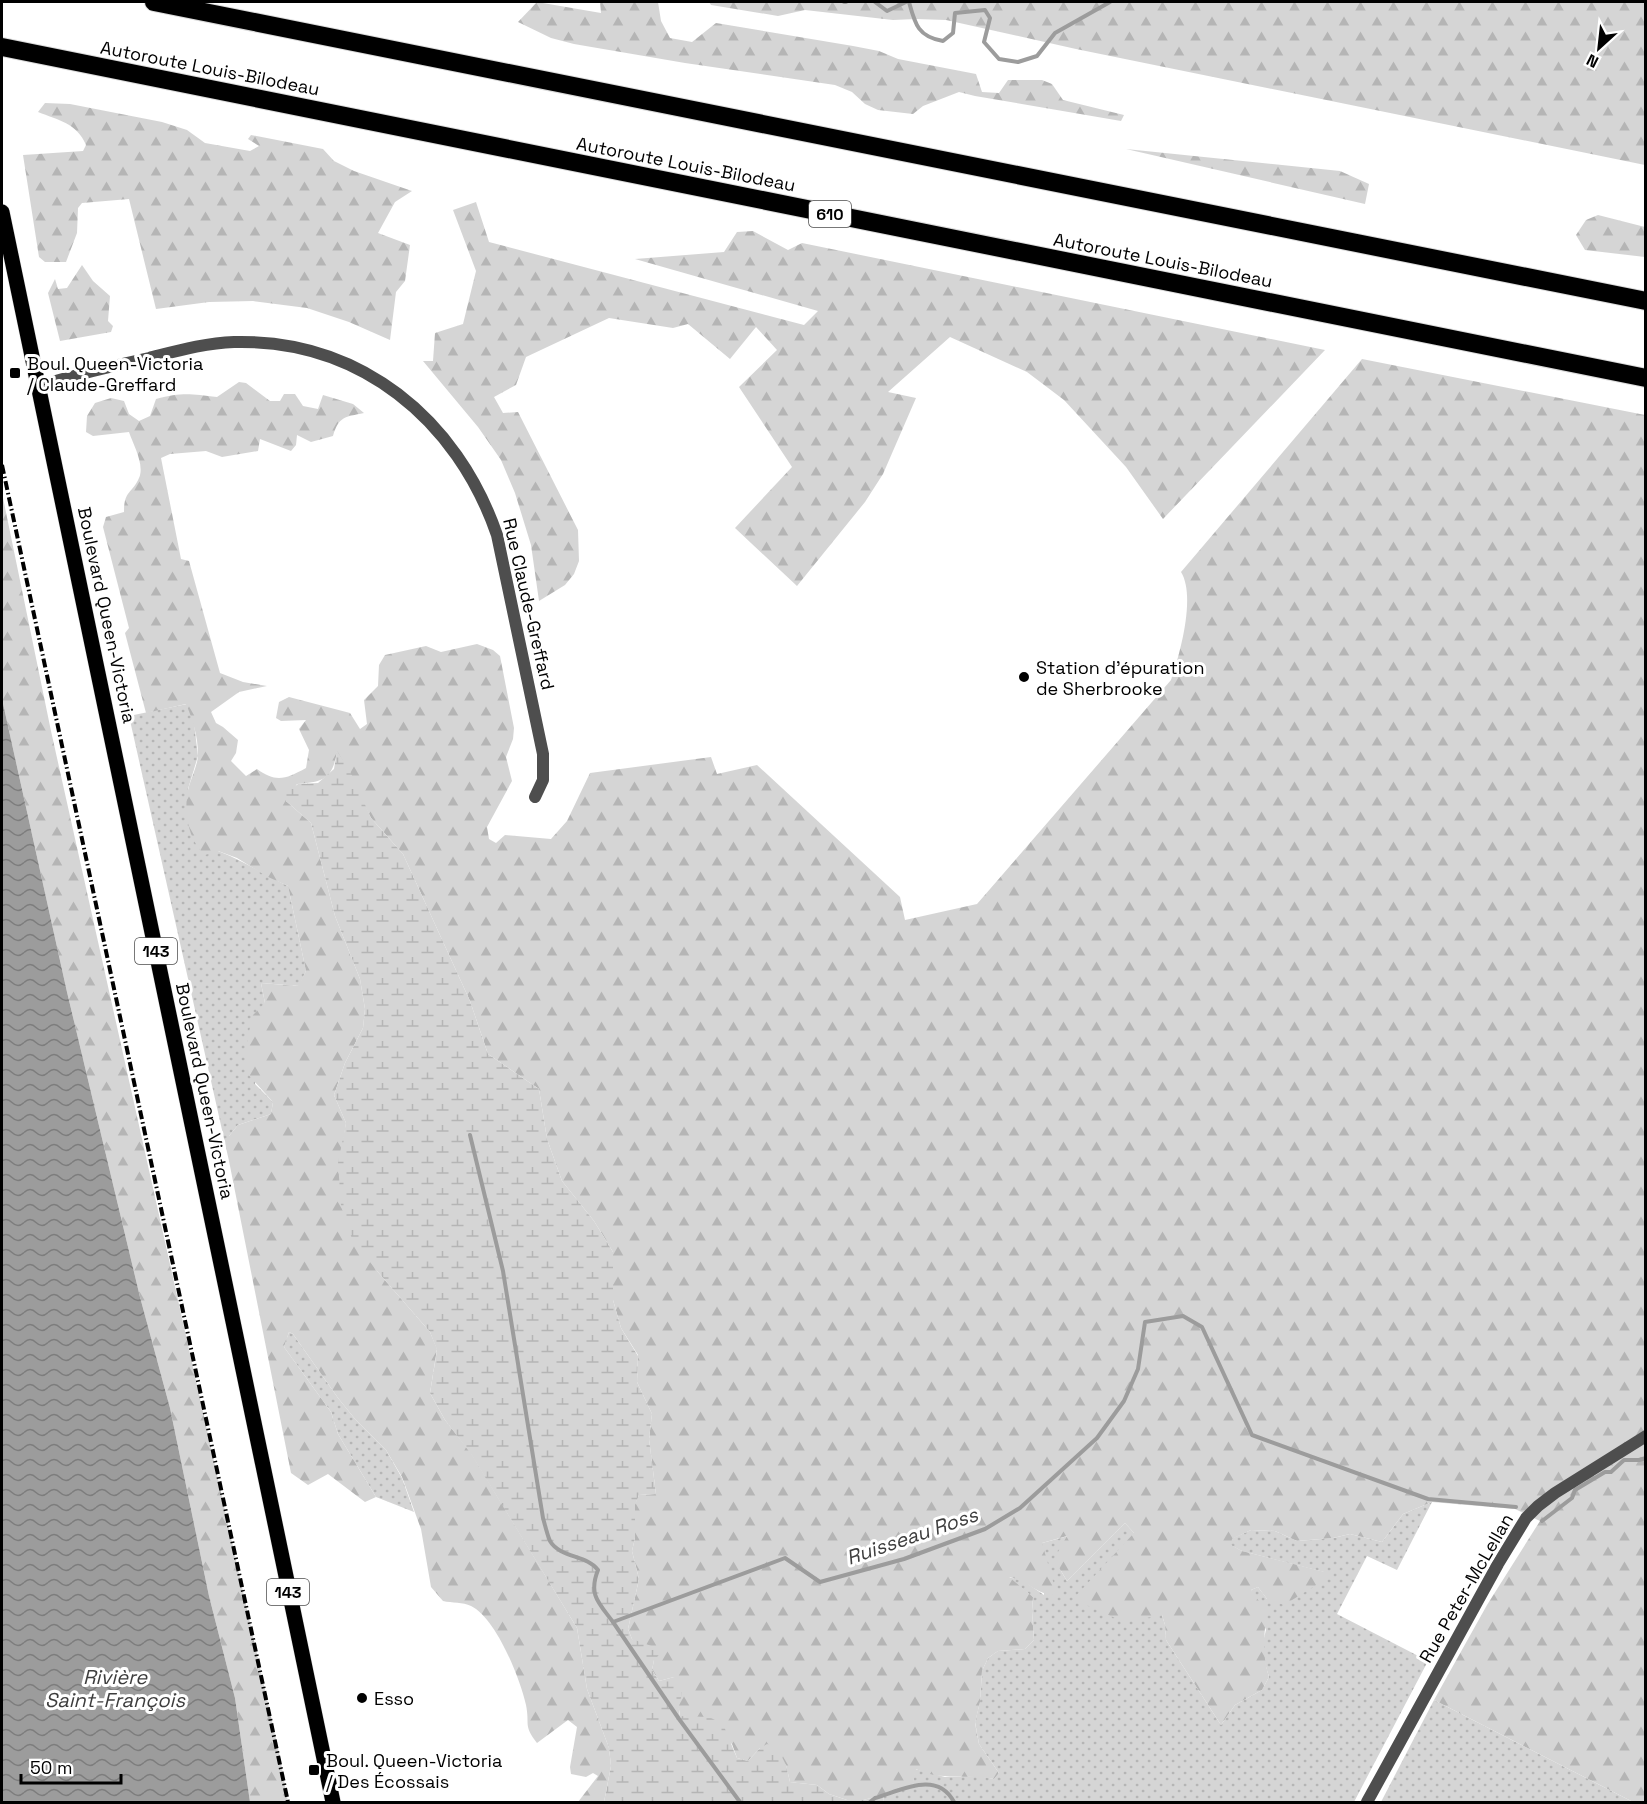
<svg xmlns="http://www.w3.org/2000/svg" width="1647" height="1804" font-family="'Space Grotesk',sans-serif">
<defs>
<pattern id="grass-dots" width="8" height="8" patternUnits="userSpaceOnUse" patternTransform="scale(1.5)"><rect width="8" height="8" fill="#d5d5d5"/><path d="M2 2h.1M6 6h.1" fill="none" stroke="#b5b5b5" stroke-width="1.8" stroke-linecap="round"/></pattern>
<pattern id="forest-firs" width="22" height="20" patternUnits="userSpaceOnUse" patternTransform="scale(1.5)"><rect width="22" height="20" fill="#d5d5d5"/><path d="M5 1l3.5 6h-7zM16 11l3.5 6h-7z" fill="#b5b5b5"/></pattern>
<pattern id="wetland-marsh" width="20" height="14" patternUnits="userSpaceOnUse" patternTransform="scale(1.5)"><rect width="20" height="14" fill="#d5d5d5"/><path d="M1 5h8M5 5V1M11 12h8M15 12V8" fill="none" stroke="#b5b5b5"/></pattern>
<pattern id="water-waves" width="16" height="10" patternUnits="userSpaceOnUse" patternTransform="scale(1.5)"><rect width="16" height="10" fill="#9c9c9c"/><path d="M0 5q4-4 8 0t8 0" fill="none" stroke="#7d7d7d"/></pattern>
</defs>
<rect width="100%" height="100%" fill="#fff"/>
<g fill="url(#grass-dots)">
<path d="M187,704L194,723L198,756L188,789L218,851C243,860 264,875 288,886L306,971L299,986L261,983L265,1003L255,1084L273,1102L271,1114L238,1125L229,1136V1161L129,716Z"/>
<path d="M289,1332L293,1334L338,1398L355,1419L386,1450L402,1478L414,1512L376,1497L338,1434L331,1412L284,1347Z"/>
<path d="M1432,1502L1397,1570L1367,1556L1337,1614L1428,1661L1354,1802H884L883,1795L912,1788L915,1769L945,1777L979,1776L994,1779L999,1773L979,1744L975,1722L980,1702L982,1671L988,1658L998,1651L1025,1649L1034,1640L1032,1611L1033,1597L1007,1577L1022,1580L1044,1595L1042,1543L1068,1536L1061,1571L1067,1581L1125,1523L1134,1533L1155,1615H1162L1165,1625L1166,1640L1221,1725L1235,1705L1262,1690L1269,1677L1264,1660L1263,1642L1266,1630L1251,1590L1258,1587L1267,1599L1324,1572L1242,1551L1230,1545L1231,1539L1251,1530L1275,1531L1297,1541L1333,1538L1350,1534L1382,1542L1403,1514Z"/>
<path d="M1434,1700L1633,1802H1381Z"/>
</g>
<g fill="url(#forest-firs)">
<path d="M537,2L601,13L600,2H658L661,21L670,38L692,42L716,23L853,46L879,51L898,59L976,74L982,92L999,93L1008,80H1042L1052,84L1063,100L1124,115L1121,121L975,96L959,92L923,106L913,114L878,110L865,104L852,92L835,85L685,63L574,44L551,38L518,22Z"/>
<path d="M709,2H1645V165L1076,49L946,20L916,19L893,20L805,10L778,16L711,5Z"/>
<path d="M45,103L70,104L162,122L187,130L205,143L250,151L259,146L248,139L251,135L323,149L334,161L354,171L412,191L395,202L378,233L410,245L405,281L396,292L390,340L349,322L307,308L253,301L209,302L156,309L129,199L82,203L78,208L77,233L66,262H45L39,257L23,155L83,151L86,145C77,123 58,120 38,112Z"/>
<path d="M1126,149L1340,171L1369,184L1365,204Z"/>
<path d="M476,202L489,242L804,325L818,311L635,259L724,252L737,232L753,231L788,250L802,243L1325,350L1163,519L1126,467L1064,400L1027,372L950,337L888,392L916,398L883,474L865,502L797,586L735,528L792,467L739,387L777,350L756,327L730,359L688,324L673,328L609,318L526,357L516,385L494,397L503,413L518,412L578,530L579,561L574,574L565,585L539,601L531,545L515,493L501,460L478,427L423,361H433L435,333L463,324L476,271L453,210Z"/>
<path d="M1598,215L1645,227V257L1585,250L1576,235L1586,220Z"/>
<path d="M82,265L93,281L110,296L108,321L113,326L111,332L60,341L48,293L55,279L58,289L67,288Z"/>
<path d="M1362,359L1645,415V1802H1633L1434,1700L1487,1605L1540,1521L1515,1509L1432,1502L1403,1514L1382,1542L1350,1534L1333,1538L1297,1541L1275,1531L1251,1530L1232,1539L1231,1545L1242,1551L1325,1572L1326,1579L1284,1605L1267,1599L1258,1587L1251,1590L1266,1611C1265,1638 1261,1650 1269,1677L1262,1690L1235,1705L1221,1725L1166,1640L1165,1625L1162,1615L1124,1622L1073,1599L1134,1533L1125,1523L1067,1581L1054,1559L1067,1536L1042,1543L1057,1595C1036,1595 1029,1581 1009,1577L1033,1597L1032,1611L1034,1640L1025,1649L998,1651L988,1658L982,1671L980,1702L975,1723L979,1744L999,1773L994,1779C968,1774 940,1781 916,1769L912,1788L863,1800H847L829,1794L817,1785L790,1782L786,1765L760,1748L748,1761L737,1758L732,1744L694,1718L680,1716L674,1677L659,1681L652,1670L654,1660L632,1639L628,1629L639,1579L632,1551L635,1538V1504L639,1495L656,1494L649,1439L652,1414L637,1382L638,1355L621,1328L613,1300V1252L594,1221L562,1181L547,1139L539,1089L488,1054L470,1001L403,854L371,818L337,752C332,779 324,782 297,784L286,801L311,823L335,916L360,979L365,1009L363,1028L345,1063L334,1095L346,1123L343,1143L377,1271L430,1332L437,1349L430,1393L445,1420L471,1453L577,1628L587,1689L609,1748L611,1766L604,1802H578L598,1776L593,1773L586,1777L571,1774L570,1767L577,1727L568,1720L537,1743C523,1725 530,1725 526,1705C520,1678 496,1618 471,1606C463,1602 452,1603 443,1601L431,1587L421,1529L402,1477L386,1450L355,1419L338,1398L293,1334L289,1332L284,1347L331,1412L338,1434L376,1497L365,1502L328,1474L308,1485L291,1473L229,1161V1136L238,1125L271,1114L273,1102L246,1072L248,1036L253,1015L265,1003L261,983L298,986L306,971L288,886L266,876L237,858L218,851L205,855C187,839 183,809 189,786C192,776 198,764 198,754C198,737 193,720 186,704L146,713L125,633L129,628L103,527L106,517L124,512C124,490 132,494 139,478C145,465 133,444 129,432L93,436L86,432L87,416L95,403L111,398L124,401L129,414L139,421L150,416L156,399C182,392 191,394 217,397L239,382L246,383L270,401H280L284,394H295L303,406L318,409L323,395L353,404L364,413C345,417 339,416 333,436L311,442L297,435L296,445L291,451L260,439L258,451L222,457L206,451L170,454L161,458L181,559L189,561L220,673L243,682L267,686L239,692L211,712L216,723L223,727L238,740L236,753L231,761L246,776L257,769C276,783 286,779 306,768L309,750L299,729L306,720L281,721L276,718L279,702L289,697L350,713L360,729L367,724L364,700L378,686L379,665L385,655L426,646L441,652L477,644L493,650L500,656L514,728L513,739L506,757L512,781L487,827L489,839L496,843L505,835L551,839L567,821L590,773L711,757L717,774L757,765L900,897L905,920L977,904L1171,680C1180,654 1196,596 1181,572Z"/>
<path d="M2,493L51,731L280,1757L288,1802H250L235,1698L209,1596L170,1408L140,1297L67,992L2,699Z"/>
</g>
<path fill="url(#wetland-marsh)" d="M337,751L349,769L371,818L403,854L470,1001L488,1054L539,1089L547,1139L562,1181L594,1221L613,1252V1300L621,1328L638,1356L637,1382L652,1414L649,1439L656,1494L639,1495L635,1505V1538L632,1551L639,1579L628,1629L632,1639L657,1648L660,1654L654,1660L652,1670L659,1681L674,1677L681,1681C685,1699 676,1701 680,1716L709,1717L723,1724L737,1758L748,1761L760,1748L767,1744L777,1747L786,1765L790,1782L817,1785L829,1794L847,1800H863L883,1795L884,1802H604L611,1766L609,1748L587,1689L577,1628L471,1454L445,1420L430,1393L437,1350L430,1332L377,1271L352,1239L341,1205L338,1163L346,1123L334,1095L345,1063L363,1028L365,1009L360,979L335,916L311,823L286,801V793L298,784L318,783L334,769Z"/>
<path fill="url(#water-waves)" d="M2,699L67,992L140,1297L170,1408L209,1596L235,1698L250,1802H2Z"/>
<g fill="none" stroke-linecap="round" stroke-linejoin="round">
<g stroke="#9c9c9c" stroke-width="4">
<path d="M844,2H846"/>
<path d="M875,2L887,11L906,2"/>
<path d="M909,2C915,24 918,37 943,41L953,33L955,13L985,10L990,18L984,42L999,59L1018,62L1037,56L1055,33L1110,2"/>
<path d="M470,1135L503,1271L543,1518C545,1525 547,1534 550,1541C560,1558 587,1555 598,1570C588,1595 599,1603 613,1622"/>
<path d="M1542,1521L1572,1498L1575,1490L1605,1472H1611L1624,1460H1639L1646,1458"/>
<path d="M740,1802L679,1719L613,1622L785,1558L820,1582L904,1559L985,1529L1020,1508L1097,1438L1124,1401L1138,1369L1145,1322L1183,1316L1202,1327L1252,1435L1428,1499L1516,1507"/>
<path d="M870,1802L875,1798C902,1790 937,1770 954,1802"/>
</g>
<g stroke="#dbdbdb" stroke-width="16">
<path id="primary" d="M2,212L333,1802"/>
</g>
<g stroke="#dbdbdb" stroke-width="20">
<g id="motorway">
<path d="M154,2L1646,301"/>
<path d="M2,47L1646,378"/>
</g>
</g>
<g stroke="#4e4e4e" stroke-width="12">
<path d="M38,386C75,375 112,366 149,358C177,351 205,343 234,342C360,339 457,419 497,535L543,754V780L535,797"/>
<path d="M1367,1802L1498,1564L1526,1518L1538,1506L1555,1493L1646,1436"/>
</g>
<use href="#primary" stroke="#000" stroke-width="15"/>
<use href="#motorway" stroke="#000" stroke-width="18"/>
<path stroke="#000" stroke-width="4" stroke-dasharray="9 3 1.5 3" stroke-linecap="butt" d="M2,465L288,1802"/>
</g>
<g fill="#000" stroke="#fff" stroke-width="2">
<rect x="9" y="367" width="12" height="12" rx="3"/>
<circle cx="1024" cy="677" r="6"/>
<circle cx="362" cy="1698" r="6"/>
<rect x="308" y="1764" width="12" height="12" rx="3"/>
</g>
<g text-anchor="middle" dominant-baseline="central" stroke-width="6" stroke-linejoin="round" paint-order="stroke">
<g fill="#fff" stroke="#4c4c4c" stroke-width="1.5">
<rect x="809" y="201" width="42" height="26" rx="4.5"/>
<rect x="135" y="938" width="42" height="26" rx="4.5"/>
<rect x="267" y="1579" width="42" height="26" rx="4.5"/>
</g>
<g font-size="16" font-weight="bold" fill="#000">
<text x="830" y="214">610</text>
<text x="156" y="951">143</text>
<text x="288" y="1592">143</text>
</g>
<g font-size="18" fill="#000" stroke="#fff">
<text transform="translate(210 68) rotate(11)">Autoroute Louis-Bilodeau</text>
<text transform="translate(686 164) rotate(11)">Autoroute Louis-Bilodeau</text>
<text transform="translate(1163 260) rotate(11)">Autoroute Louis-Bilodeau</text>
<text transform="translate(529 604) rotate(77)">Rue Claude-Greffard</text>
<text transform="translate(107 615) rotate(78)">Boulevard Queen-Victoria</text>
<text transform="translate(205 1091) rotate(78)">Boulevard Queen-Victoria</text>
<text transform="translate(1466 1588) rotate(-60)">Rue Peter-McLellan</text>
</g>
<g font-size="18" fill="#000" stroke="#fff" text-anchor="start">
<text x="27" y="363">Boul. Queen-Victoria<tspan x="27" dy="21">/ Claude-Greffard</tspan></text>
<text x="1036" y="667">Station d'épuration<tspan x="1036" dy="21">de Sherbrooke</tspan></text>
<text x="374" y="1698">Esso</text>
<text x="326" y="1760">Boul. Queen-Victoria<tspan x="326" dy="21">/ Des Écossais</tspan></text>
</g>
<g font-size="20" font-style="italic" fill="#3d3d3d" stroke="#fff">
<text transform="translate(912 1536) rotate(-19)">Ruisseau Ross</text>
<text x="115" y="1677">Rivière<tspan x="115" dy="23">Saint-François</tspan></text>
</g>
</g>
<rect width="1647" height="1804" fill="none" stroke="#000000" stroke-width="6"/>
<g transform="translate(1599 48) rotate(207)" stroke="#ffffff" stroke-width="4.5" paint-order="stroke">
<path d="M0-4.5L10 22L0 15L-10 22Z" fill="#000000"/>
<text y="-9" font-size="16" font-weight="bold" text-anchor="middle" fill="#000000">N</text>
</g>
<path d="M21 1774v9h100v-9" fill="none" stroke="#000000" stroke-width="3"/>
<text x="30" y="1774" font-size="18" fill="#000000" stroke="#ffffff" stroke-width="4.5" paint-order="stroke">50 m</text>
</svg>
